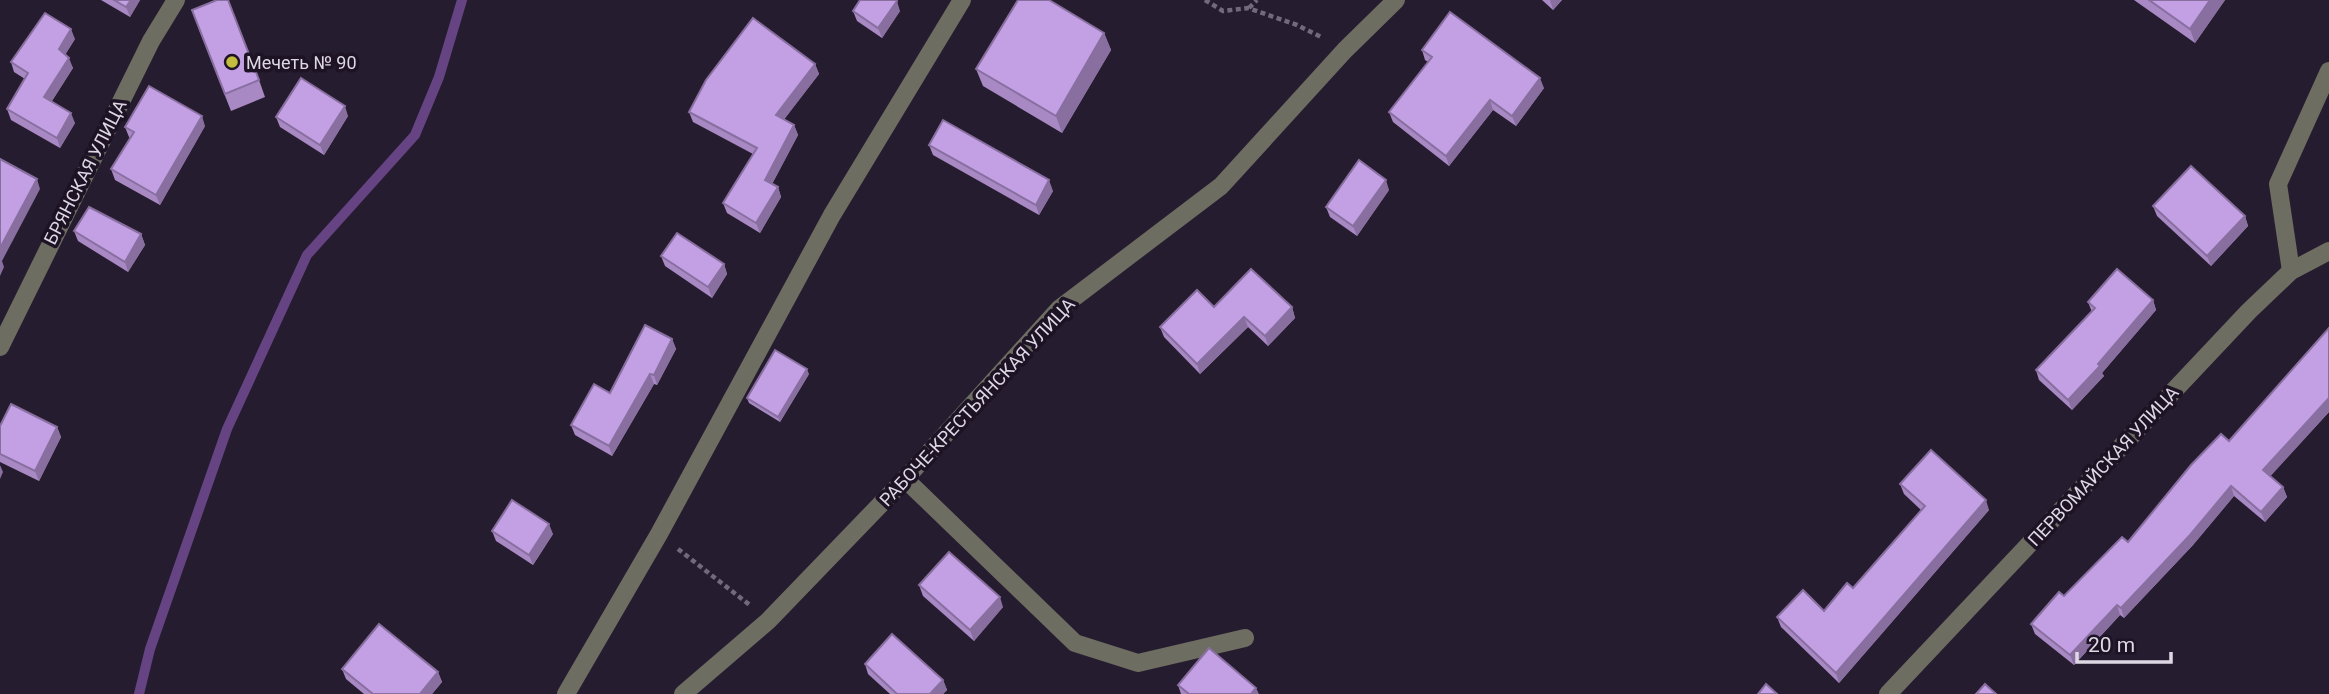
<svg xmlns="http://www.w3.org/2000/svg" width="2329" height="694" font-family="Roboto,sans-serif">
<rect width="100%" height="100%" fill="#261c2f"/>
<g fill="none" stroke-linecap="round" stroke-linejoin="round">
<path stroke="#664483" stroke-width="10" d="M139,694L150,649L227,429L307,255L415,135L439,77L462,0"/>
<g stroke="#726a7a" stroke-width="4.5" stroke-dasharray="5 3.5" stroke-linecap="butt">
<path d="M1205,0L1223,11L1248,8L1297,25L1323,38"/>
<path d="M1249,8L1257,0"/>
<path d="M678,549L751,606"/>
</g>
<g stroke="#6d6d62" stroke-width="18">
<path d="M2291,271L2278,184L2329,71"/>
<path d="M0,347L151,41L176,0"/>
<path d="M905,479L1075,643L1138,663L1245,638"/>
<path d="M566,694L659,534L832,215L962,0"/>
<path d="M683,694L768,621L905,479L1059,309L1221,186L1345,50L1396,0"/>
<path d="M1888,694L2249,311L2291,271L2329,251"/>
</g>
</g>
<g fill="#a889c4">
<path d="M101,0H140L130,17Z"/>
<path d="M1542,0H1562L1553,10Z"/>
<path d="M2134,0H2225L2195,43Z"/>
<path d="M853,11H900L882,38L857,21Z"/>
<path d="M198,27L259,80L265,97L231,111Z"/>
<path d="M1104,33L1111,50L1062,133L983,86L976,69Z"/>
<path d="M75,39L65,55L73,68L52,101L75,123L60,148L11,120L7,109L25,79L14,72L11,62Z"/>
<path d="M1422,50L1544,88L1516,126L1493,110L1449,166L1393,122L1389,112L1428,62L1425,60Z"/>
<path d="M815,64L819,74L784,119L794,125L798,135L772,184L778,187L781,197L760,233L727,213L723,203L753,154L693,122L689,112Z"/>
<path d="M348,116L324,155L280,127L276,117Z"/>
<path d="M205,126L160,205L115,180L111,169L130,138L129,137L125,127Z"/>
<path d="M929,145L1053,191L1039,215L933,155Z"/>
<path d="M1389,190L1357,236L1330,217L1326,207Z"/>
<path d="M2153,206L2245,216L2248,226L2211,266L2157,216Z"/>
<path d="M74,231L141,234L145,245L128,272L78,241Z"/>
<path d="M661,256L724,264L727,274L712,298L665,266Z"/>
<path d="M2153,300L2156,310L2102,373L2104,376L2072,410L2039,380L2036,370L2092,312L2088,302Z"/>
<path d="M1214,307H1292L1295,318L1268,346L1248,327L1200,374L1164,337L1160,327Z"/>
<path d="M2329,328V412L2270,476L2283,487L2287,497L2265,522L2234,496L2193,545L2124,618L2120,615L2074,665L2035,634L2031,624L2128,542L2229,441Z"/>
<path d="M672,339L676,349L657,385L654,384L612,456L575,435L571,425L610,393Z"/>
<path d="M809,374L780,422L749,403L747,398Z"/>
<path d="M0,426L57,427L61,437L39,481L0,462Z"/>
<path d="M1900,484L1989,510L1839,683L1781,627L1777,617L1824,611L1853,588L1921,510L1904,494Z"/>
<path d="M492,531L553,534L533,565L496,541Z"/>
<path d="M919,585L1003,607L974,641L923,596Z"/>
<path d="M865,664L943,680L947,690L943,694H890L868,674Z"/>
<path d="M342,669L438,672L442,682L432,694H364L346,679Z"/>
<path d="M1178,685L1259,694H1181Z"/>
</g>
<g fill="#886fa0">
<path d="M131,0H140L130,17L126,7Z"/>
<path d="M1550,0H1562L1553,10Z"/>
<path d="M2210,0H2225L2195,43L2190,29Z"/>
<path d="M897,1L900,11L882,38L878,28Z"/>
<path d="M71,29L75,39L62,59L59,49Z"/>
<path d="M1104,33L1111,50L1062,133L1056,116Z"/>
<path d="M69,58L73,68L48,107L44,97Z"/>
<path d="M815,64L819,74L780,125L776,115Z"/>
<path d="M1540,78L1544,88L1516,126L1512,116Z"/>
<path d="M1490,100L1493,110L1449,166L1446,156Z"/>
<path d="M345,106L348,116L324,155L320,145Z"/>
<path d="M71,113L75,123L60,148L57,138Z"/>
<path d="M202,116L205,126L160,205L156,195Z"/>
<path d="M794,125L798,135L769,190L765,180Z"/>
<path d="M37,179L40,189L2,261L4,267L0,276V248Z"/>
<path d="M1049,180L1053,191L1039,215L1036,205Z"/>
<path d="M1386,180L1389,190L1357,236L1353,226Z"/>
<path d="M778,187L781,197L760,233L756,223Z"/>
<path d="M2245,216L2248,226L2211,266L2207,256Z"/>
<path d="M141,234L145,245L128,272L125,262Z"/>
<path d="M724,264L727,274L712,298L708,287Z"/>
<path d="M2153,300L2156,310L2102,373L2104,376L2072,410L2068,400Z"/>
<path d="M1292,307L1295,318L1268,346L1265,336Z"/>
<path d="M1244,317L1248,327L1200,374L1197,364Z"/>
<path d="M672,339L676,349L657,385L654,375Z"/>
<path d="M807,369L809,374L780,422L778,417Z"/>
<path d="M650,374L654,384L612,456L609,446Z"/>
<path d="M2329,398V412L2267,480L2263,470Z"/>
<path d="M57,427L61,437L39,481L35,471Z"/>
<path d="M0,465L3,472L0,479Z"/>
<path d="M2231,486L2234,496L2193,545L2124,618L2121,608Z"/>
<path d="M2283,487L2287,497L2265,522L2261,512Z"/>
<path d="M1986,500L1989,510L1839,683L1836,673Z"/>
<path d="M549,524L553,534L533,565L529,555Z"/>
<path d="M1000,597L1003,607L974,641L970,630Z"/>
<path d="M2117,605L2120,615L2074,665L2070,655Z"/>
<path d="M438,672L442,682L432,694H420Z"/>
<path d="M943,680L947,690L943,694H930Z"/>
<path d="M1256,688L1259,694H1251Z"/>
</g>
<g fill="#c39fe4" stroke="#886fa0" stroke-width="2">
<path d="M114,0H131L126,7Z"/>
<path d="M217,0H228L259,80L225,94L192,10Z"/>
<path d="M860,0H896L897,1L878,28L853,11Z"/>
<path d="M1018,0H1049L1104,33L1056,116L976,69Z"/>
<path d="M2149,0H2210L2190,29Z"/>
<path d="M1450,12L1540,78L1512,116L1490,100L1446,156L1389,112L1432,57L1422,50Z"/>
<path d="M45,13L71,29L59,49L69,58L44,97L71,113L57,138L7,109L28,73L11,62Z"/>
<path d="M753,18L815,64L776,115L794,125L765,180L778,187L756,223L723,203L757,148L689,112L706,80Z"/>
<path d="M301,78L345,106L320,145L276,117Z"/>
<path d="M149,86L202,116L156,195L111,169L134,132L125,127Z"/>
<path d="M943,120L1049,180L1036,205L929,145Z"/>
<path d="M0,159L37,179L0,248Z"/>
<path d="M1359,160L1386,180L1353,226L1326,207Z"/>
<path d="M2191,166L2245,216L2207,256L2153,206Z"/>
<path d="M89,207L141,234L125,262L74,231Z"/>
<path d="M677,233L724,264L708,287L661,256Z"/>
<path d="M1251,269L1292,307L1265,336L1244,317L1197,364L1160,327L1197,290L1214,307Z"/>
<path d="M2117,269L2153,300L2098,364L2100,366L2068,400L2036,370L2095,308L2088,302Z"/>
<path d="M645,325L672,339L654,375L650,374L609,446L571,425L594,384L610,393Z"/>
<path d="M2329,328V398L2263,470L2283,487L2261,512L2231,486L2190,535L2121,608L2117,605L2070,655L2031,624L2059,592L2064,596L2122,537L2128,542L2191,465L2221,434L2229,441Z"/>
<path d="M775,350L807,369L778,417L747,398Z"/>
<path d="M11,404L57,427L35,471L0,454V426Z"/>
<path d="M1931,450L1986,500L1836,673L1777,617L1803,590L1824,611L1847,583L1853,588L1925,506L1900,484Z"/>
<path d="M512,500L549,524L529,555L492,531Z"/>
<path d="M949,552L1000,597L970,630L919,585Z"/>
<path d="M379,624L438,672L420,694H373L342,669Z"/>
<path d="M892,634L943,680L930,694H897L865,664Z"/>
<path d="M1209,648L1256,688L1251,694H1189L1178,685Z"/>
<path d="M1766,684L1777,694H1758Z"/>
<path d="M1985,684L1996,694H1976Z"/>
</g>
<circle fill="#c4bc3e" stroke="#1d1325" stroke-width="2.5" cx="232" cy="62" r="7"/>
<g text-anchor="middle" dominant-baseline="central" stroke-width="7" stroke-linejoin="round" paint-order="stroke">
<g font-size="18" fill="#ded8e5" stroke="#1d1325" text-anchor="start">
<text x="246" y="62">Мечеть № 90</text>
</g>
<g font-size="18" fill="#ded8e5" stroke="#1d1325">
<text transform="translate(85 172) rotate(-63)">БРЯНСКАЯ УЛИЦА</text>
<text transform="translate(977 402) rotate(-47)">РАБОЧЕ-КРЕСТЬЯНСКАЯ УЛИЦА</text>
<text transform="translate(2103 466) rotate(-47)">ПЕРВОМАЙСКАЯ УЛИЦА</text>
</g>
</g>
<path d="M2077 652v10h94v-10" fill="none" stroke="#ded8e5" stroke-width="3.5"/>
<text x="2088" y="652" font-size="21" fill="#ded8e5" stroke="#1d1325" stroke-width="5" paint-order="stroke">20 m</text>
</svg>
